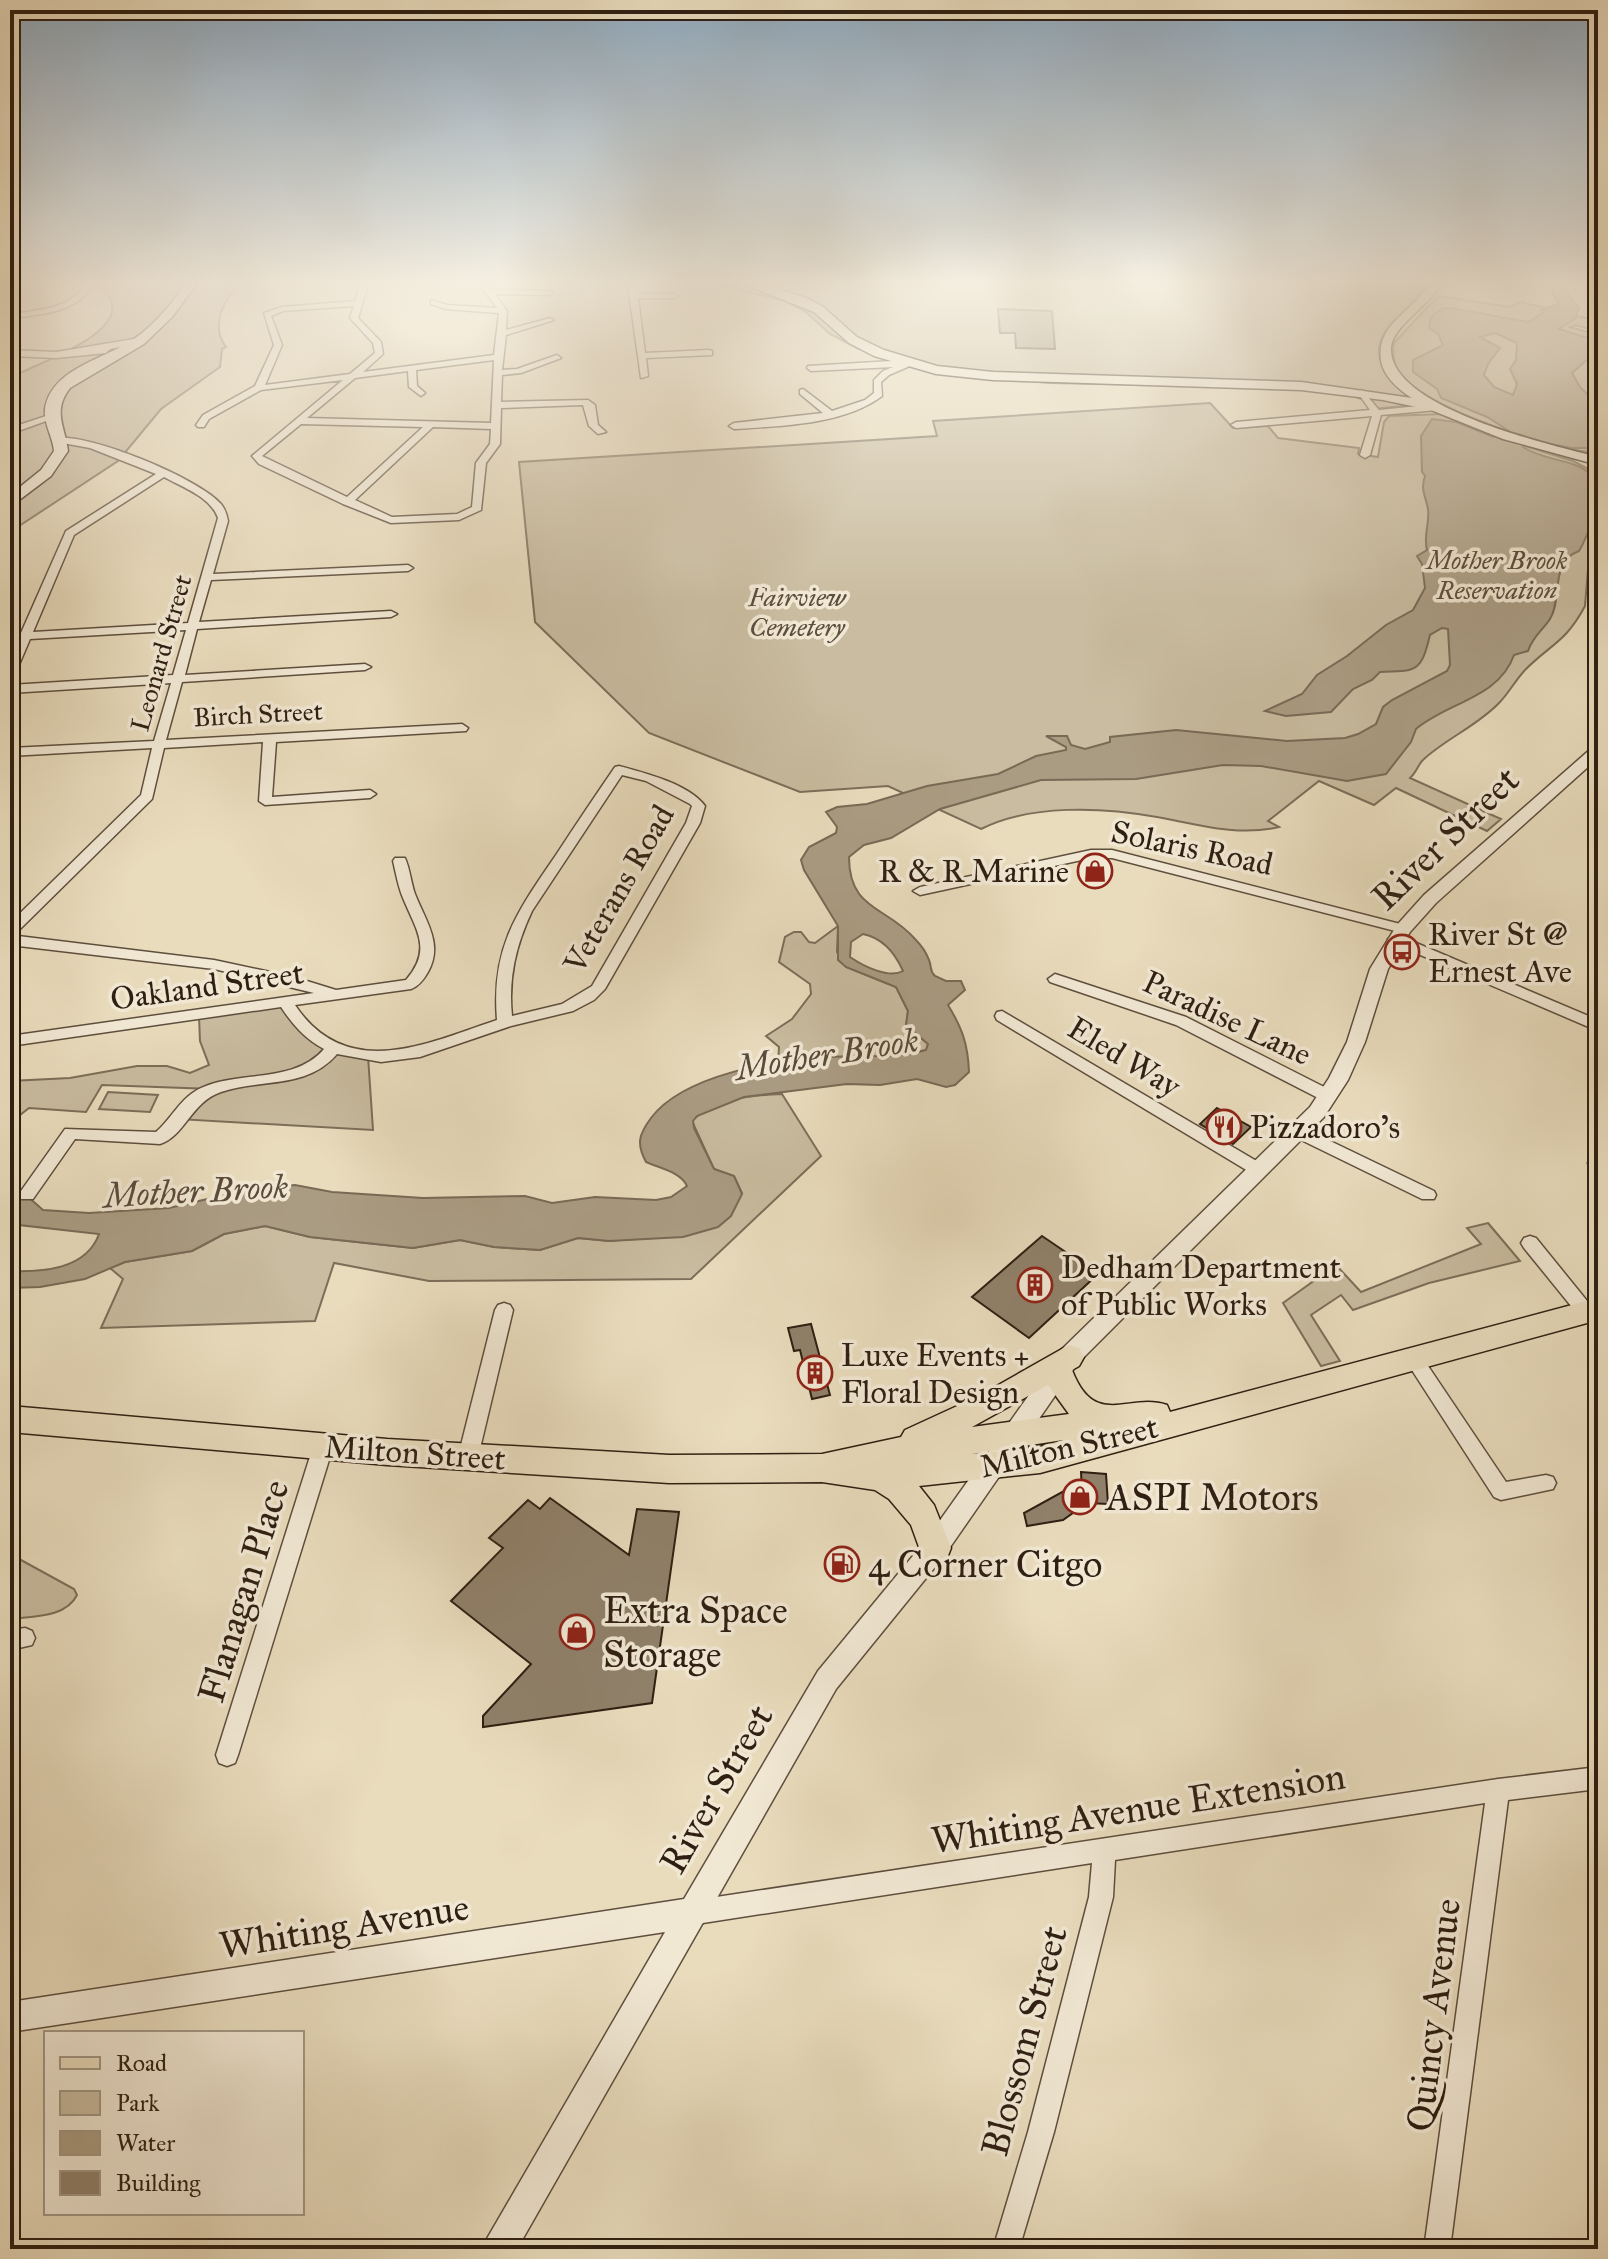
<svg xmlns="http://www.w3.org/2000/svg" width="1608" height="2259" font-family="'IM FELL Great Primer',serif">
<rect width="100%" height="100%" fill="#e9dcbd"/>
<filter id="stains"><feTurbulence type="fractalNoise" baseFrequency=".0025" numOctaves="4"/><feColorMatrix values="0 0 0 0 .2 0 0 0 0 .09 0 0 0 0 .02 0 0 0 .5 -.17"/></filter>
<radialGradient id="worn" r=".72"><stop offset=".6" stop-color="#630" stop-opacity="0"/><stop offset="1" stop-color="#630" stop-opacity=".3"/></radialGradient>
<g fill="#c9bca0" stroke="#7c6e59" stroke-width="2">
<path d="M97,285H238C223,302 210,326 226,347L222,349L220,367L161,409L118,461L10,532V378C32,365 129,334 110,299C107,293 101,290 97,285Z"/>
<path d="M719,285H1426C1420,299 1409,307 1398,317C1356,355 1391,381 1424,404L1372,409L1366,401L1343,392L1299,388L1049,383L922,370L859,349L830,334L806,312L786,301Z"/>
<path d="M1438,296L1510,307L1521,302L1598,321V331L1575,325L1570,327L1598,335V453C1555,451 1423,408 1399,373C1394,365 1392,353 1394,343Z"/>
<path d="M1210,403L1233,428L1268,426L1278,438L1359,448L1358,454L1378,457L1384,422L1389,416L1443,414L1503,439L1573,461L1598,474L1595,546L1589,557L1585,606C1566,642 1551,644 1526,669C1516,679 1509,693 1499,703C1477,726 1447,738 1424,759C1418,764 1417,772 1410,778L1501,819L1487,831L1396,788L1374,805L1319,781L1268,821L1279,827C1238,837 1196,824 1157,817C1102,807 1031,804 981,829L888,786L800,792L649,733L535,622L519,462L937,436L933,421Z"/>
<path d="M838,926L837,952L846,967L896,987L908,1011L906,1025L928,1044L926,1050C878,1063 826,1055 778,1063L779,1047L766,1036L792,1019L811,994L810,984L779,962L785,937L794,932H801L809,942L815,943Z"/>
<path d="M286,1004L305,1031L368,1056L373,1130L177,1119L211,1089L102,1085L86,1112L29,1108L10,1123V1081L70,1078L137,1066H167L190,1073L209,1065L200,1041L199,1016Z"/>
<path d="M108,1092L158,1095L150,1112L99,1109Z"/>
<path d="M782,1094L821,1156L691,1279L429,1281L334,1263L315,1321L101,1328L123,1279L110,1268L125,1262L192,1251L224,1234L265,1226L310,1237L413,1248L460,1240L494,1247L540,1250L578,1238L609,1241L662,1237L742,1193L734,1176L714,1169L692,1121C714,1098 753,1095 782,1094Z"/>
<path d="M1488,1223L1520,1261L1429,1283L1353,1310L1341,1295L1311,1315L1340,1361L1321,1366L1283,1303L1336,1265L1361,1292L1481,1244L1467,1228Z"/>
<path d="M10,1554L74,1589L77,1595C66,1618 32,1616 10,1619Z"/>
</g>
<path fill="#aa9c83" stroke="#796a56" stroke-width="2" fill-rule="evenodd" d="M1545,285H1570L1566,291L1579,308L1576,318L1559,329L1598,341V350L1572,373L1580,387L1598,405V448H1572L1534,441L1523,447C1554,468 1608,453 1595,511C1591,525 1587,538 1579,551C1549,562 1563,598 1550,619C1543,630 1533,636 1528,651L1514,655C1499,698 1448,702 1416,729L1411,742L1386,774L1347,781L1261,766L1223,765L1136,779L1041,780L940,809L891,838L864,845L849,857C849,911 887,906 915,939C921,945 926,952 929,960C932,967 929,970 935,976L946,981H961L965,990L948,1005C962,1028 968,1044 969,1072L955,1085L946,1087L917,1079L880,1085L847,1084L744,1097L697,1116L693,1121L694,1128L714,1169L734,1176L742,1194L731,1216L718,1227L683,1237L609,1241L578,1238L540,1250L494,1247L460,1240L413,1248L310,1237L265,1226L224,1234L192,1251L125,1262L85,1279L40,1287L10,1288V1271C42,1272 86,1270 99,1234L10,1224V1193L26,1195L43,1210L89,1213L169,1208L250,1189L295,1185L332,1192L423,1198L525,1196L552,1203L595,1197L656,1200L671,1197L687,1186C681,1172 659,1168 646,1162C636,1144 639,1134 651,1118C683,1075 777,1059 828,1057C861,1055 894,1059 926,1050L928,1044L906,1025L908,1011L896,987L846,967L838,960V926L804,870L801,860L809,847L836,833L837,827L826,812L837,807L867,804L927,786L998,774L1036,756L1066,750V747L1046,736H1067L1071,745L1085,749L1110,742V737L1176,730L1287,741L1345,738L1358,734L1376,724L1383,707L1392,700L1447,671L1450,665L1448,629L1442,628L1430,635C1421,673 1416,671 1380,672L1372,680L1353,689L1331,712L1286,716L1265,711L1302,694L1317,675L1347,656L1386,625L1413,610L1425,588L1422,564L1417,556L1427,550C1423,535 1430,524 1428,509C1426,497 1420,490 1425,476L1422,472L1421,436L1432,419L1456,422L1493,437L1509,431L1487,417L1441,398L1437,389L1413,372V360L1443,345L1438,334L1429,328L1431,317L1443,308H1451L1529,322L1545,311L1540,310L1559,304L1553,294V288ZM1495,333L1517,343L1516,360L1510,369L1517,384L1513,395L1494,387L1484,375L1488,364L1500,348L1480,337ZM863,934C883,938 895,953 903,971C889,979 863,966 850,957L851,942Z"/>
<g fill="#90816b" stroke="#2f1f12" stroke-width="2">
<path d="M998,309L1052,311L1055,349L1016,348L1015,333H1000Z"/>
<path d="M1217,1108L1251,1127L1233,1144L1200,1124Z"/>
<path d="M1042,1236L1098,1274L1029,1338L972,1297Z"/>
<path d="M811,1324L830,1395L812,1399L800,1350L794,1351L788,1328Z"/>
<path d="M1081,1472L1106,1474L1108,1504L1087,1503L1063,1520L1027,1526L1024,1513L1064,1491H1082Z"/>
<path d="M550,1498L629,1555L637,1509L679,1512L652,1703L483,1727V1716L531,1664L451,1601L503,1548L489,1538L528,1500L540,1509Z"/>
</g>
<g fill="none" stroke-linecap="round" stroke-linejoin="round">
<g stroke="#5e4e3d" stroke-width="3">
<g id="minor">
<path d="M85,285H93C74,315 41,313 10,319V315C37,309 68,311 85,285Z"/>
<path d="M360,285H368L358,318L381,342L383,354L363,372L494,355L499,313L446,309L431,304V300L447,305L497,308L480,285H488L491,290L553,291L550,295L495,294L507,311L506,330L550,318L554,320L506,335L502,370L517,369L557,355L561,358L521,373L502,375L501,402L588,400L595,405L598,425L606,432L598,434L589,426L583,405L501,408L500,444L486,463L481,510L459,520L391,523L343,504L259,464L252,456L343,380L261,390L209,419L204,427H198L196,425L203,415L255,386L274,345L264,313L282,307L355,301ZM354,306L350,318L373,343L375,353L350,374L265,385L282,345L271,316L283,311ZM494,360L491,423L307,418L355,378L408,371L409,387L421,396L425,393L417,386L416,370ZM301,424L423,427L347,497L262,456ZM433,427L491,429L490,444L476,463L472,507L457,514L392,517L355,500Z"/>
<path d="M628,285H636L637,294H674L678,296L674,298H638L645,353L709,350L712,351V355L646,358L648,376L641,378Z"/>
<path d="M140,338L143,339V343L110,349L106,353L56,358L10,356V350L56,352Z"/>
<path d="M909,360L912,361V365L889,375L881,382L882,396C843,425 781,426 734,429L729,426L734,423L823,413L800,394V390L803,389L832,411L865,400L874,393V380L883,371L893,367L811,371L807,368L808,366Z"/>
<path d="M1362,390L1379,410L1438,404L1443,407L1438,410L1381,415L1370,455L1365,458L1360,455L1372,416L1236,428L1231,425L1236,422L1370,410L1358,393Z"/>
<path d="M49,415L57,417L10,434V428Z"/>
<path d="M57,438C91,434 198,478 221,504C225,509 227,515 228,521L213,574L408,565L413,568L408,571L211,580L199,622L391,611L397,614L391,617L197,629L185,675L365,664L371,667L365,670L182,682L166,740L462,724L468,728L466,731L276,742L272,797L370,790L376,794L370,798L265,805L259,801L263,742L164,748L152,799L15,934L10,935V923L141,795L152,748L10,756V748L154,741L171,683L10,693V685L173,675L186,630L30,639L16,672L10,675V659L18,640H10V634L21,633L66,531L156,474L90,448L57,442ZM164,477C182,487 211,497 218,518L188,623L33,632L74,535Z"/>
<path d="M619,766C645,773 689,784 705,806L700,823L605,989L594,1000L573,1011L511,1026L420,1057L381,1062L337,1054C306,1090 261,1078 221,1092C191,1102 185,1136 160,1144L75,1139L33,1199H21L19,1195L21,1191L65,1129L156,1132C172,1118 181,1097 201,1088C240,1070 294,1084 324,1049C305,1039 293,1025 281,1007L10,1046V1036L314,993L214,969L10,945V935L214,960L294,977L336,990L406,980C433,949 416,930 403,898C398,886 396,873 393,861L395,858H405C410,869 411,883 415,894C425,920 444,944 428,972C424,979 419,986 411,989L295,1005C347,1083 428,1043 497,1020C491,947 517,912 556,855C575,826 595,796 615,767ZM622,775L646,781L690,804L692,806L686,823L592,986L562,1004L512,1016C508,978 516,945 532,911Z"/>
<path d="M1091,850H1112L1408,926L1410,929L1403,933L1112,858H1091L920,895L913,891L920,887Z"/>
<path d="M1395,934L1598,1020V1031L1390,942L1388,939Z"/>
<path d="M1055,974L1186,1017L1334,1092L1336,1096L1328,1102L1322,1100L1176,1025L1050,982L1048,979Z"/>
<path d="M1002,1011L1265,1166L1267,1170L1265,1174H1253L997,1020L995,1016L997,1012Z"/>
<path d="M1299,1126L1434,1191L1436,1195L1434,1199H1422L1293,1136L1291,1132Z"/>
<path d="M1598,1156V1168L1590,1167L1588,1163L1590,1159Z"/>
<path d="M1530,1236L1536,1238L1592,1307L1595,1312L1592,1317L1586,1319L1580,1317L1524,1248L1521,1243L1524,1238Z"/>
<path d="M504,1303L510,1305L513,1310L478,1457L475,1463L468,1465L461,1463L458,1457L495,1310L498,1305Z"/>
<path d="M1414,1352L1420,1354L1506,1482L1546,1475L1553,1477L1556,1483L1553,1489L1501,1500L1494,1497L1408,1364L1405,1359L1408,1354Z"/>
<path d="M323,1439L330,1441L333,1447L238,1755L235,1763L227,1766L219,1763L216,1755L313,1447L316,1441Z"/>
<path d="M25,1628L32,1631L35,1638L32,1645L10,1650V1630Z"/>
<path d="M1598,1767V1789L1508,1800L1450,2249H1424L1485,1803L1115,1860L1113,1897L1054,2132L1019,2249H993L1028,2132L1089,1897L1092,1863L690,1925L682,1921L678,1913L682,1905L690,1901L1498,1779Z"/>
</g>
</g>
<g stroke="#5e4e3d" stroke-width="3">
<path id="tertiary" d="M1598,745V758L1436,903L1410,932L1388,969L1365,1042L1348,1080L1324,1117L1077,1364L944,1556L836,1689L517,2249H481L665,1932L10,2032V2002L684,1899L818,1671L926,1540L1061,1350L1310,1107L1329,1078L1347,1042L1370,969L1397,925L1424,895L1593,747Z"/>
</g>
<g stroke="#2f1f12" stroke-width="3">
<g id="secondary">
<path d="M184,285H196L172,317L144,344L70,388C52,411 65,426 68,451L51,476L10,507V495L41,470L54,451C53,437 43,423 45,409C51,368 106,359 134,339C154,325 171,305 184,285Z"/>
<path d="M746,285H763L804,297L822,306L857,337L884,350L937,366L993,372L1301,382L1412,398C1399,390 1383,376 1381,360C1376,324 1412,313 1428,285H1440C1430,305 1393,326 1391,347C1387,408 1552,445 1598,457V465L1503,439L1431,410L1383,400L1301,390L993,380L936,374L874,356L849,343L814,312Z"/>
</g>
</g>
<g stroke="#2f1f12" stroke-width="3">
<path id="primary" d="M1598,1298V1320L1040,1473L919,1486L934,1505L951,1548L947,1558L935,1563L923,1558L911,1525L889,1499L875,1490L822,1482L669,1483L387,1465L10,1432V1406L387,1439L669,1455L822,1454L901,1437L905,1430L979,1396L1069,1345L1079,1348L1084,1357L1079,1366L1072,1370C1095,1430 1129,1392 1167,1405L1170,1412ZM1048,1385L1069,1414L972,1427ZM1063,1440L1040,1447L971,1454Z"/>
</g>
<use href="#minor" fill="#f1e8d4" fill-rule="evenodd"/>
<use href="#tertiary" fill="#f1e8d4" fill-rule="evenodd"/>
<use href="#secondary" fill="#f1e8d4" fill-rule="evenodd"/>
<use href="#primary" fill="#e9dcbd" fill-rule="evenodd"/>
</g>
<linearGradient id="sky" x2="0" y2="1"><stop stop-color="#8faac0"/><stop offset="0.47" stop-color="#f5efe1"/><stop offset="1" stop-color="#f5efe1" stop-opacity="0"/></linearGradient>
<rect width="1608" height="601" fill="url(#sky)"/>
<defs>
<g id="shop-ring" transform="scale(1.8)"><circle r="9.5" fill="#f1e8d4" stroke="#8f2418" stroke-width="1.5"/><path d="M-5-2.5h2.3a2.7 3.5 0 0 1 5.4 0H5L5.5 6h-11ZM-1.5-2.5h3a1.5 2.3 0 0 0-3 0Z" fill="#8f2418"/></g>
<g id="bus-ring" transform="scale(1.8)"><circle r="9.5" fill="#f1e8d4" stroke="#8f2418" stroke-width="1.5"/><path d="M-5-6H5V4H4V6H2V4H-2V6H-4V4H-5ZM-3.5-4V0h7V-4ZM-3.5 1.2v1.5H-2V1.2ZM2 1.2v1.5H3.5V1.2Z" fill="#8f2418"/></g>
<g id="restaurant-ring" transform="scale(1.8)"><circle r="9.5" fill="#f1e8d4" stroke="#8f2418" stroke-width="1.5"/><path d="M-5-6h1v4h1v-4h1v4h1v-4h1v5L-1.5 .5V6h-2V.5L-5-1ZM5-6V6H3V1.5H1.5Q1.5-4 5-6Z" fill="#8f2418"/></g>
<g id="building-ring" transform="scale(1.8)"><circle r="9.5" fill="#f1e8d4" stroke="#8f2418" stroke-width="1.5"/><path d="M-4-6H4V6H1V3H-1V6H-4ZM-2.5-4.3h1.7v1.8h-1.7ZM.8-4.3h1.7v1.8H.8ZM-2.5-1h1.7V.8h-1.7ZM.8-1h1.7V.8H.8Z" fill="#8f2418"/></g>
<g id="fuel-ring" transform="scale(1.8)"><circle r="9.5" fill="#f1e8d4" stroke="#8f2418" stroke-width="1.5"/><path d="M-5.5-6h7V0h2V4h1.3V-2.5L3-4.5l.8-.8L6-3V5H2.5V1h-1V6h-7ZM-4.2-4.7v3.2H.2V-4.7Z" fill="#8f2418"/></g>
</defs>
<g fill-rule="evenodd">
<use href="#shop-ring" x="1095" y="871"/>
<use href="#bus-ring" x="1402" y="952"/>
<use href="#restaurant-ring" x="1224" y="1127"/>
<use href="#building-ring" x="1035" y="1285"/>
<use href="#building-ring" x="815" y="1373"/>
<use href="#shop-ring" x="1080" y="1497"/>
<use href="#fuel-ring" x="842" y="1564"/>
<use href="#shop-ring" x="577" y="1632"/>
</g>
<g text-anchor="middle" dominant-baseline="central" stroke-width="7" stroke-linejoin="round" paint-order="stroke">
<g font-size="26" font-style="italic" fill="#5d4e3d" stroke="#f1e8d4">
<text x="1497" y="560">Mother Brook<tspan x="1497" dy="30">Reservation</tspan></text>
<text x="797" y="597">Fairview<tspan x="797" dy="30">Cemetery</tspan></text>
</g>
<g font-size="26" fill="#2f1f12" stroke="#f1e8d4">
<text transform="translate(161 653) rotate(-74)">Leonard Street</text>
<text transform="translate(258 714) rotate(-3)">Birch Street</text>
</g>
<g font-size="32" fill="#2f1f12" stroke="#f1e8d4">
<text transform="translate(1192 848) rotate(12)">Solaris Road</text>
<text transform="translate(619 889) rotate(-60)">Veterans Road</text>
<text transform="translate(207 986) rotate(-8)">Oakland Street</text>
<text transform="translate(1227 1018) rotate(25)">Paradise Lane</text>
<text transform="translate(1124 1057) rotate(31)">Eled Way</text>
<text transform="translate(1069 1447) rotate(-13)">Milton Street</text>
<text transform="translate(415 1453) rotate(4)">Milton Street</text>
</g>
<g font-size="32" fill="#2f1f12" stroke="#f1e8d4" text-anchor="start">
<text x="1069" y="871" text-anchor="end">R &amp; R Marine</text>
<text x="1428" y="934">River St @<tspan x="1428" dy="37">Ernest Ave</tspan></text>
<text x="1250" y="1127">Pizzadoro's</text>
<text x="1061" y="1267">Dedham Department<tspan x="1061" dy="37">of Public Works</tspan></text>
<text x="841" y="1355">Luxe Events +<tspan x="841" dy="37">Floral Design</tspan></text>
</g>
<g font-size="34" font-style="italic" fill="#5a4b3a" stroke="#f1e8d4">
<text transform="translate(827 1054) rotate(-9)">Mother Brook</text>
<text transform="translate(196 1191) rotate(-3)">Mother Brook</text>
</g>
<g font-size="38" fill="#2f1f12" stroke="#f1e8d4">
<text transform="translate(1445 838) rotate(-44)">River Street</text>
<text transform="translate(243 1591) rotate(-73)">Flanagan Place</text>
<text transform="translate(716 1789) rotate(-60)">River Street</text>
<text transform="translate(1138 1808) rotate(-9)">Whiting Avenue Extension</text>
<text transform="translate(344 1926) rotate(-9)">Whiting Avenue</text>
<text transform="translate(1433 2015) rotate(-83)">Quincy Avenue</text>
<text transform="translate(1024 2041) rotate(-75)">Blossom Street</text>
</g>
<g font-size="38" fill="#2f1f12" stroke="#f1e8d4" text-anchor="start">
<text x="1106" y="1497">ASPI Motors</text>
<text x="868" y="1564">4 Corner Citgo</text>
<text x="603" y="1610">Extra Space<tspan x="603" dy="44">Storage</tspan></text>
</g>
</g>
<rect width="1608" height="2259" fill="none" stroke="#e9dcbd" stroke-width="40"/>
<rect x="12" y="12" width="1584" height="2235" fill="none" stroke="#2f1f12" stroke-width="4"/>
<rect x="20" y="20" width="1568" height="2219" fill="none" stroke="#2f1f12" stroke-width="2"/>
<rect x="44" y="2031" width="260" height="184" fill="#f1e8d4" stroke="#a39886" stroke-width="2"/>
<rect x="60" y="2057" width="40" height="12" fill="#e9dcbd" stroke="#a39886" stroke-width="2"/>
<text x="116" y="2071" font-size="24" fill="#2f1f12">Road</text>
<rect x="60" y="2091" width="40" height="24" fill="#c9bca0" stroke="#a39886" stroke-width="2"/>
<text x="116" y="2111" font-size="24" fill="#2f1f12">Park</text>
<rect x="60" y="2131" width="40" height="24" fill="#aa9c83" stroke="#a39886" stroke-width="2"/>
<text x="116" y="2151" font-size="24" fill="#2f1f12">Water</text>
<rect x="60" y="2171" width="40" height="24" fill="#90816b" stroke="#a39886" stroke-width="2"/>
<text x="116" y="2191" font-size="24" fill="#2f1f12">Building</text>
<rect width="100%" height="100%" filter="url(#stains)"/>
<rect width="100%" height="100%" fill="url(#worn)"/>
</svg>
